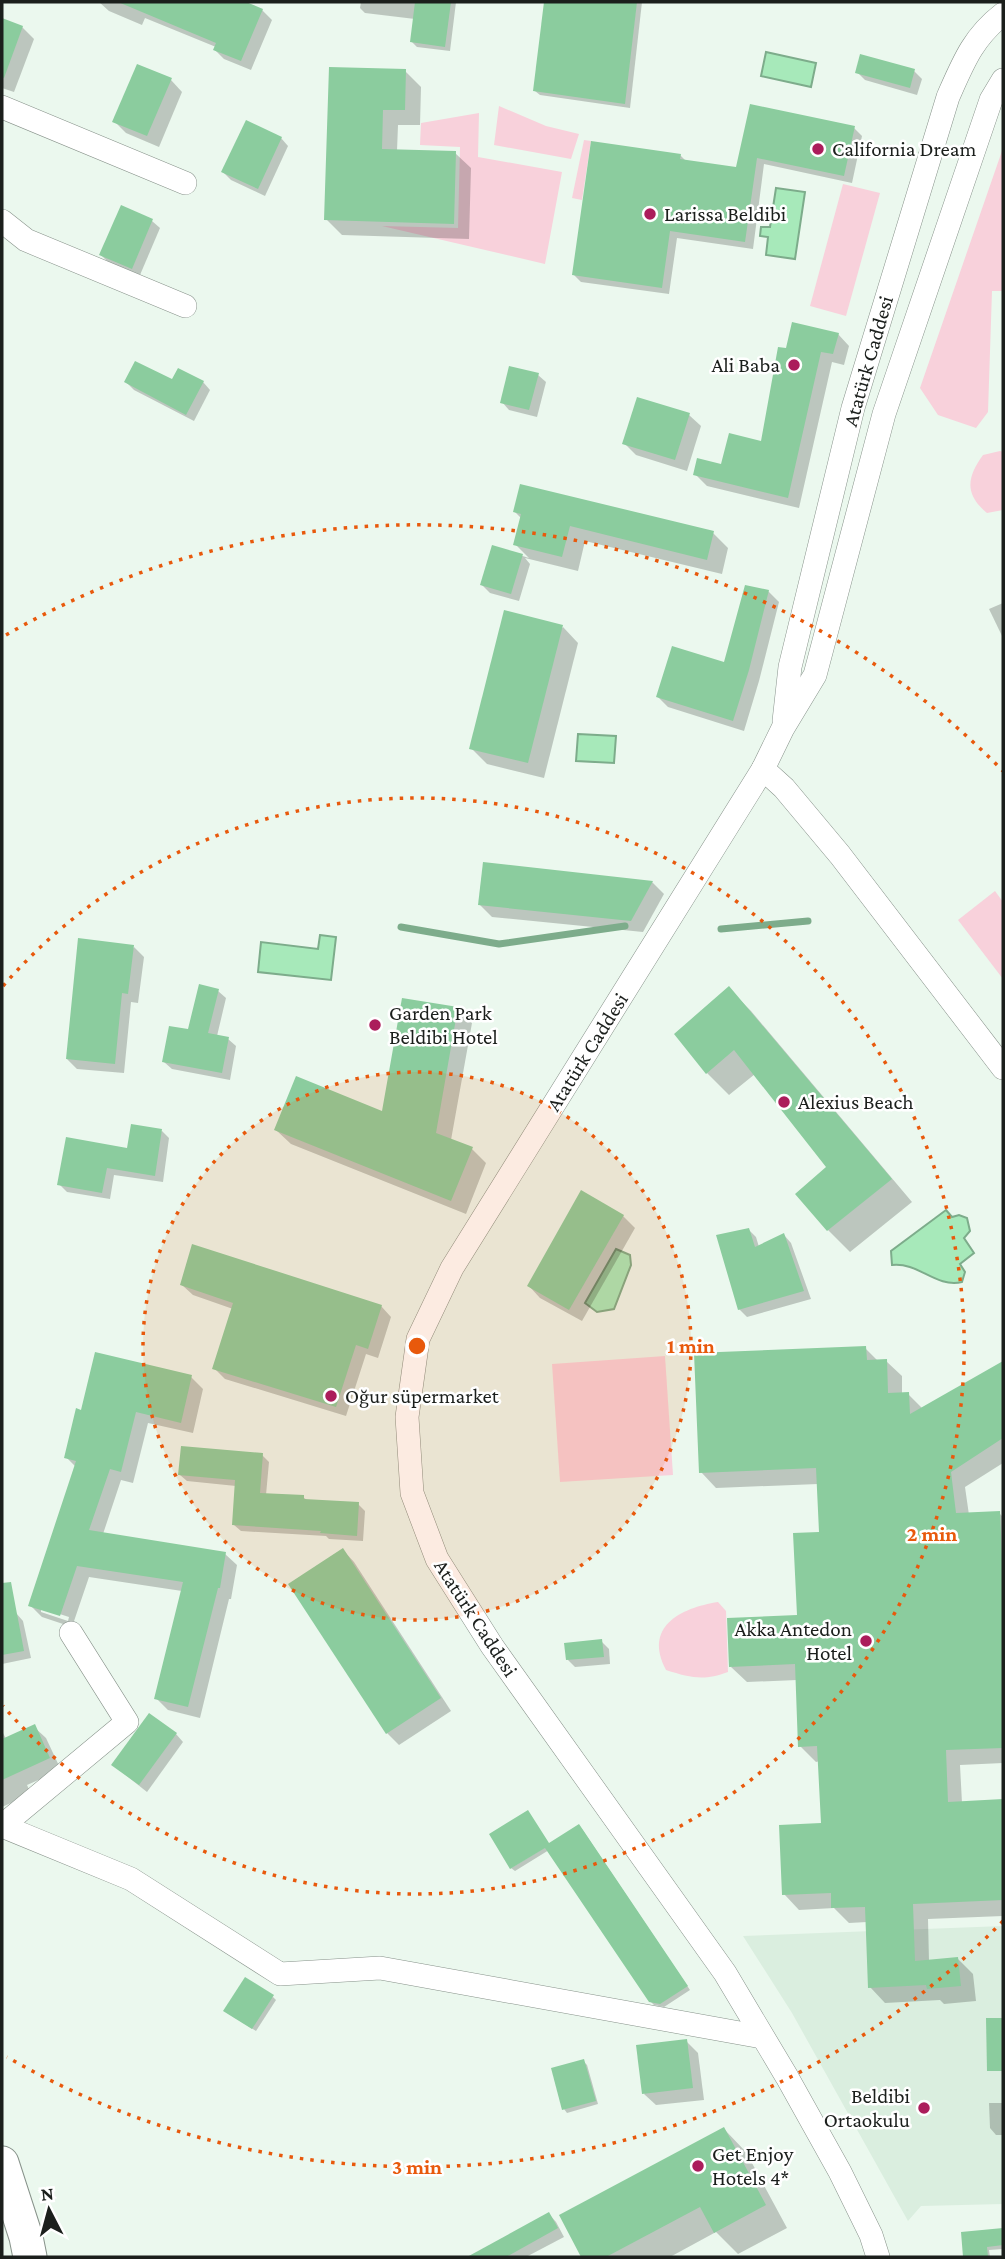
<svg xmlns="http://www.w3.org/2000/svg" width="1005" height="2259" font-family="'Crimson Pro',serif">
<rect width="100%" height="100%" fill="#ebf8ee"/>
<path fill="#daeedf" d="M1003,1926V2204L921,2206L908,2221L792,2013L743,1936Z"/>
<g fill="#f8d1db">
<path d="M499,106L546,126L579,134L571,159L494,145Z"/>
<path d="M479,113L478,157L562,172L545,264L382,226L458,228L460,147L420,145L421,123Z"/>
<path d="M584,140L591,141L582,200L572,198Z"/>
<path d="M1003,148V291H992L988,412L976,428L938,415L920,388Z"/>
<path d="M843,184L880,193L846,316L810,306Z"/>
<path d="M1000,451L1003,452V510L987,513C964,494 967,477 983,455Z"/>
<path d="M995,891L1003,902V979L958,920Z"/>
<path d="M665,1356L673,1475L560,1482L552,1364Z"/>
<path d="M718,1602L726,1611L728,1672C704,1681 691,1678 666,1670C643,1627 680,1608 718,1602Z"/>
</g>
<g fill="#a7e9ba" stroke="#7dac8b" stroke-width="2">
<path d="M766,52L816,63L811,87L761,76Z"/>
<path d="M776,188L805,192L795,259L766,255L768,237L760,236L761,227H770Z"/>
<path d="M578,734L616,736L614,763L576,761Z"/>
<path d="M320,935L336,937L331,980L258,972L261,942L318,949Z"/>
<path d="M946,1210L952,1217L959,1215L967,1218L970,1231L964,1238L974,1253L960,1264L965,1272L962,1282C935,1288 919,1262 892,1265L891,1251Z"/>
<path d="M616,1249L630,1255L631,1265L614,1309L597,1312L585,1303Z"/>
</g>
<g fill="#0003" fill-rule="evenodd">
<path d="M99,2H241L262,10L272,20L251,70L224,59L215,50L216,47L145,18L142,25L109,11Z"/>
<path d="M361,2H456L450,51L417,47L412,42L415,19L365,13L360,8Z"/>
<path d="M546,2H642L630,108L540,95L535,91Z"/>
<path d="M2,20L22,27L34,39L14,92L2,88Z"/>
<path d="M330,69L405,71L421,87L420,125H398L397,151L455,153L471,168L469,239L342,235L326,219Z"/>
<path d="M914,71L922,79L917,95L865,80L857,72Z"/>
<path d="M171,80L182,92L159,147L126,133L114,121Z"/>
<path d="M751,106L854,128L862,136L852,183L764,164L753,249L677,238L669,294L581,282L574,275L680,155L687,162L738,169Z"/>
<path d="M281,138L288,146L265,196L231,180L223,172Z"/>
<path d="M121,207L152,221L160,228L140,275L108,262L101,255Z"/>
<path d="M838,334L849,346L844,365L832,362L799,508L707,486L695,474L723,466L762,443L788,351Z"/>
<path d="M538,375L546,382L537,417L509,410L502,402Z"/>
<path d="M126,382H203L210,390L194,421L134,390Z"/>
<path d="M689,415L701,426L687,471L636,455L624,443Z"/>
<path d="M515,512L713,533L728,548L722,574L585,541L578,571L525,558L530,564L519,601L490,593L482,585L493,547L529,558L515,544L522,519Z"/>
<path d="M768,591L779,602L759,681L744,731L668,707L658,697L725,664Z"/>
<path d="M1003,603V638L989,609Z"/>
<path d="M563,627L578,643L544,778L487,764L471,748Z"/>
<path d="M484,864L652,882L664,894L643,932L492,917L480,905Z"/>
<path d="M134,947L144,957L138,1003L131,1002L124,1073L77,1069L67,1059Z"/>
<path d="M729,989L751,1011L912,1202L850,1252L828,1230V1167L755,1074L729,1095L707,1073Z"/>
<path d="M218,991L226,998L217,1036L228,1039L236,1046L230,1080L172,1069L164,1062L190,1031Z"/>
<path d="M404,1000L458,1009L472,1023L451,1140L472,1149L486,1163L466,1214L291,1144L276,1130L384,1113Z"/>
<path d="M162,1131L169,1138L163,1182L114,1175L110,1199L67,1192L59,1184L129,1150Z"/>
<path d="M623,1216L635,1228L582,1321L540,1298L529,1286Z"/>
<path d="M749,1230L756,1237L759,1247L784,1235L791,1243L811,1299L747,1317L739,1309Z"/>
<path d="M182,1285L381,1306L391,1317L378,1358L366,1354L346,1416L225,1379L214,1368L233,1309L193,1295Z"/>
<path d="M865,1348L878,1361H886L902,1376V1394H908L923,1409L1001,1364L1003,1366V1463L965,1487L969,1515L999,1513L1003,1517V1763L960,1765L962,1803L1003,1801V1916L928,1919L929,1961L957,1958L973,1974L976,2001L944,2004L940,2000L885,2003L870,1987L867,1922L849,1923L834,1908L799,1910L784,1894L822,1825L820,1761L816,1762L800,1746L797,1680L747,1682L731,1667L799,1617L820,1534L818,1484L716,1488L701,1472Z"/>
<path d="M191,1377L203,1389L193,1433L148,1423L133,1483L121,1480L103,1534L225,1554L237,1565L231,1599H229L200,1718L168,1710L156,1698L182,1591L89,1577L72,1627L42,1617L30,1605L76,1467L66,1457L82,1412ZM41,1608L69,1617L68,1621L41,1612Z"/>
<path d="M262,1455L269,1462L266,1495L303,1497L308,1501L358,1504L365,1511L363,1541L329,1539L326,1536L241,1531L234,1525L236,1486L187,1481L180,1475Z"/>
<path d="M343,1550L354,1562L451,1711L399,1745L387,1733Z"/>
<path d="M16,1613L23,1621L31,1658L2,1664V1615Z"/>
<path d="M601,1641L609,1649L610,1664L575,1667L567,1659Z"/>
<path d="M34,1727L46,1738L61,1770L27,1785L31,1794L2,1807V1731L6,1739Z"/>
<path d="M176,1734L183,1742L147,1792L113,1765Z"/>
<path d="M582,1829L690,1990L664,2007L654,2005L650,2001L549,1850L515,1871L511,1868L549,1845Z"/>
<path d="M273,1997L276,2000L256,2031L229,2014Z"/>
<path d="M686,2041L698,2053L704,2100L656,2105L644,2094Z"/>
<path d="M583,2061L587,2065L598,2104L567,2113L564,2109Z"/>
<path d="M989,2103H1003V2135H996L990,2128Z"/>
<path d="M724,2129L746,2152L787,2228L738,2254L716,2232L670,2257H583L561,2215Z"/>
<path d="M549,2214L556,2222L564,2237L526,2257H471Z"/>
<path d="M1002,2230L1003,2249L989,2250L990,2257H965L963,2234Z"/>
</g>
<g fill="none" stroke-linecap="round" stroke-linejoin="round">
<g stroke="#7dac8b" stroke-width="7">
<path d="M401,927L499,944L625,926"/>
<path d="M721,929L808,921"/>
</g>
</g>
<g fill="#8bcc9e">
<path d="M118,2H246L263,9L241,61L213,50L216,43Z"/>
<path d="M415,2H451L445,47L410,42Z"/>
<path d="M544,2H637L625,104L533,91Z"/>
<path d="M2,18L23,26L4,78L2,77Z"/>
<path d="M860,54L915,69L910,88L855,73Z"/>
<path d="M137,64L172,78L147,136L112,122Z"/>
<path d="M329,67L406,69L405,110H383L382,149L456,151L454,224L324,220Z"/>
<path d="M750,104L855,126L844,176L757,158L745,242L670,231L662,288L572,275L591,141L681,154L680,159L736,167Z"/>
<path d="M246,120L282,137L258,189L221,172Z"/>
<path d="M121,205L153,219L132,269L99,255Z"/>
<path d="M792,322L839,333L833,354L821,352L788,498L693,475L697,458L721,464L729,433L761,441L778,347L786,348Z"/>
<path d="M135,361L172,379L178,368L204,381L186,415L124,382Z"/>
<path d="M509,366L539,373L529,410L500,403Z"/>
<path d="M637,397L690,413L675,460L622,444Z"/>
<path d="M520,484L714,531L707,560L570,526L562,557L513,545L521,514L513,512Z"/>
<path d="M492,545L523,554L511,594L480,585Z"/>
<path d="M745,585L769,590L749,670L733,721L656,697L672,646L724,662Z"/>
<path d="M504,610L563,625L528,763L469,749Z"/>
<path d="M483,862L653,881L631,921L478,905Z"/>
<path d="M78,938L134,945L128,994L122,993L115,1064L66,1059Z"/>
<path d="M199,984L219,989L208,1033L229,1037L222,1073L162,1062L169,1026L188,1029Z"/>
<path d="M729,986L892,1179L827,1231L795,1194L826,1167L734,1050L706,1074L674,1034Z"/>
<path d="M402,998L458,1007L436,1133L473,1147L451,1201L274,1130L296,1076L382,1111Z"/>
<path d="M131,1124L162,1129L155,1176L107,1168L102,1193L57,1185L66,1137L127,1148Z"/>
<path d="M581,1190L624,1215L569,1310L527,1286Z"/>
<path d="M749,1228L755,1247L784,1233L804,1291L738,1310L716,1235Z"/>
<path d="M192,1244L382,1305L368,1349L356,1345L336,1407L212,1369L233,1303L180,1285Z"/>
<path d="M866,1346L867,1360L887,1359L888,1393L909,1392L910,1414L1003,1361V1438L951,1472L956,1513L1000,1511L1003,1584V1748L946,1750L948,1802L1003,1799V1900L913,1904L915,1961L958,1957L961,1986L927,1989L926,1985L868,1988L865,1907L831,1908V1893L782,1895L779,1825L821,1823L817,1746L798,1747L795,1664L729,1667L727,1618L797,1615L793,1533L819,1532L816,1468L699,1473L694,1353Z"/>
<path d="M95,1352L192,1375L181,1423L136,1412L121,1472L110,1469L89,1530L226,1552L220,1588H218L188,1707L154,1699L183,1582L77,1566L60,1616L28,1606L76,1461L64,1458L76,1408L81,1410Z"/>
<path d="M181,1446L263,1453L260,1493L304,1495V1499L359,1502L357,1536L320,1533L321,1531L232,1525L235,1480L178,1475Z"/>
<path d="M343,1548L441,1698L386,1734L288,1584Z"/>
<path d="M11,1582L24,1651L2,1655V1583Z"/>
<path d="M602,1639L604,1657L566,1660L564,1643Z"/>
<path d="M149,1713L177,1733L139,1785L111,1765Z"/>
<path d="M35,1724L50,1758L2,1780V1739Z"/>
<path d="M528,1810L549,1843L579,1824L688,1986L660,2004L649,2002L545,1848L510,1869L489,1834Z"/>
<path d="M245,1977L274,1995L252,2029L223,2011Z"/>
<path d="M986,2018H1003V2071H987Z"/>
<path d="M687,2039L693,2088L642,2094L636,2045Z"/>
<path d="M584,2059L596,2101L562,2110L551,2068Z"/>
<path d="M724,2127L766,2205L714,2233L700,2207L606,2257H581L559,2215Z"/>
<path d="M549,2212L558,2228L506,2257H467Z"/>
<path d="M1003,2228V2245L987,2247L988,2257H963L961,2232Z"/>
</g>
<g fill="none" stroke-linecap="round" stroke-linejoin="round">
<g stroke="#87928a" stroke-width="24">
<g id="minor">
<path d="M2,107L185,183"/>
<path d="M2,221L26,240L185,306"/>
<path d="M784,721L790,667L853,408L948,97C963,63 973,37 1003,14"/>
<path d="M763,769L784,788L840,855L1003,1068"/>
<path d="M2,1826L131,1879L280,1974L380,1968L762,2037"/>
<path d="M2,1826L127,1722L71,1633"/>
<path d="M878,2257L871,2235L840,2172L787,2077L725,1973L492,1646L437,1559L412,1493L407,1417L418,1339L452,1268L763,769L783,728L815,675L884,414L991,100L1003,80"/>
</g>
</g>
<g stroke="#87928a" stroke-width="35">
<path id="highway" d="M2,2163L26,2237L30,2257"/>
</g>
<use href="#minor" stroke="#fff" stroke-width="23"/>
<use href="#highway" stroke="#fff" stroke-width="33"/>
</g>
<circle cx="417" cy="1346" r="274" fill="#e8590c" fill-opacity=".12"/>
<g fill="none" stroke="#e8590c" stroke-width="3.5" stroke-dasharray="3.5 7">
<circle cx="417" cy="1346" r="274"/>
<path d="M3 986A548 548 0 1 1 3 1706"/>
<path d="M1003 1921A821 821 0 0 1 7 2057M6 635A821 821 0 0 1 1003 771"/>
</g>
<g fill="#ab1d5b" stroke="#fff" stroke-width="2.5">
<circle cx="818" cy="149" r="7"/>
<circle cx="650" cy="214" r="7"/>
<circle cx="794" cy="365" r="7"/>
<circle cx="375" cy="1025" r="7"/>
<circle cx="784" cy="1102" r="7"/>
<circle cx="331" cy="1396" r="7"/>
<circle cx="866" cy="1641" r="7"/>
<circle cx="924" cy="2108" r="7"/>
<circle cx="698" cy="2166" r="7"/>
</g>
<g text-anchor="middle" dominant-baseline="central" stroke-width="5" stroke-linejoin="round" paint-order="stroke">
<g font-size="21" fill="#1b1f1c" stroke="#fff" text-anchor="start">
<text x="832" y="149">California Dream</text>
<text x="664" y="214">Larissa Beldibi</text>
<text x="780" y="365" text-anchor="end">Ali Baba</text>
<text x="389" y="1013">Garden Park<tspan x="389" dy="24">Beldibi Hotel</tspan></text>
<text x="798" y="1102">Alexius Beach</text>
<text x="345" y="1396">Oğur süpermarket</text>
<text x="852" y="1629" text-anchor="end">Akka Antedon<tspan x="852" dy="24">Hotel</tspan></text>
<text x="910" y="2096" text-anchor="end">Beldibi<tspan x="910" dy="24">Ortaokulu</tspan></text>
<text x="712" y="2154">Get Enjoy<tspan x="712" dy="24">Hotels 4*</tspan></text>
</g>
<g font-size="21" fill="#1b1f1c" stroke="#fff">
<text transform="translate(868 361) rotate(-74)">Atatürk Caddesi</text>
<text transform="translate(587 1052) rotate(-58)">Atatürk Caddesi</text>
<text transform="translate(476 1618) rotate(57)">Atatürk Caddesi</text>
</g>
</g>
<circle cx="417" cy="1346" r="10" fill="#e8590c" stroke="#fff" stroke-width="3.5"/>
<g font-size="21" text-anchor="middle" font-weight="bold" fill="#e8590c" stroke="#fff" stroke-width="5" stroke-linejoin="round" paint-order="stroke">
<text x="691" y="1353">1 min</text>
<text x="932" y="1541">2 min</text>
<text x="417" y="2174">3 min</text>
</g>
<rect width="1005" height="2259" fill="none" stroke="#1b1f1c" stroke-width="7"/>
<g transform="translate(49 2210) rotate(354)" stroke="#ffffff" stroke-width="5" paint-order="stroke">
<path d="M0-5L12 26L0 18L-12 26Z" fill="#1b1f1c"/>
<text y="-10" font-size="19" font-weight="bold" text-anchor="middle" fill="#1b1f1c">N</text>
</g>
</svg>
